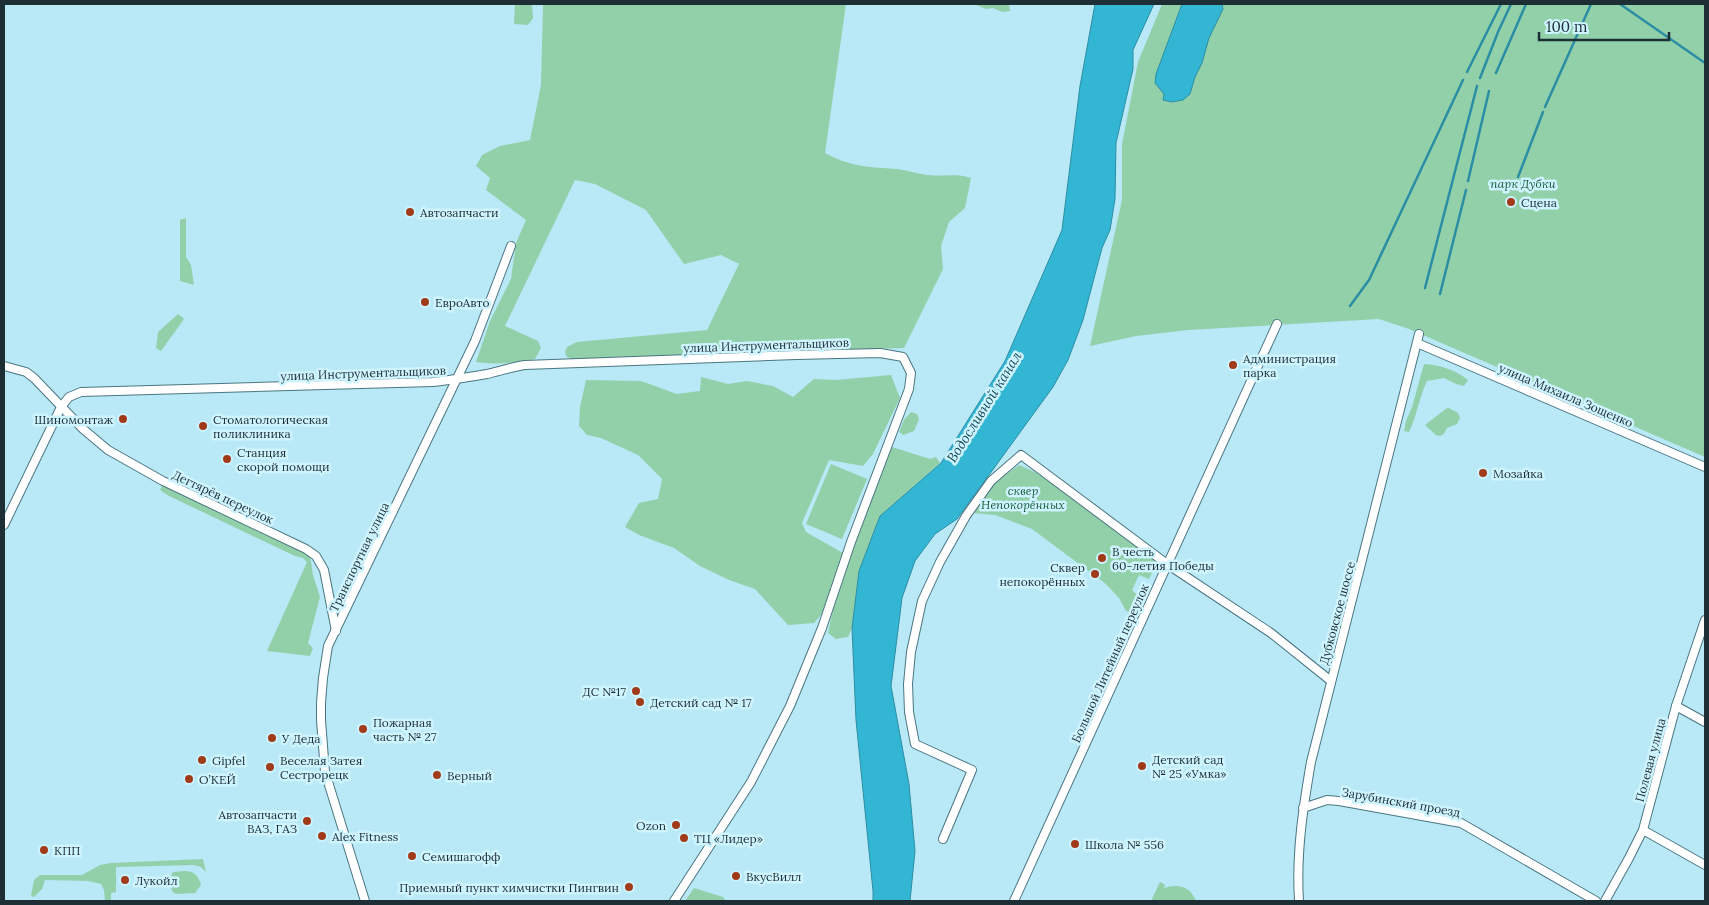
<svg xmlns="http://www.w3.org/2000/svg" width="1709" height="905" font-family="Lora,serif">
<rect width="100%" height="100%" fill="#b9e8f6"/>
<g fill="#92d0aa">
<path d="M515,4H532L533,18L528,25L514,24Z"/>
<path d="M543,4H846L825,153C851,167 869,167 897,169C907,170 917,174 928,175C944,177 955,173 971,178L965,208L949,222L941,246L943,269L904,348L571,359L566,356L565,352L567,347L577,342L707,330L739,264L721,255L684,264L646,210L595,184L575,180L505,326L538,341L541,348L535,359C514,363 497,365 476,362L490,321L511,279L516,243L526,220L486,190L490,178L476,166L482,155L500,146L530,140L541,85Z"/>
<path d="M974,4H1009L1010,11L1002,12L993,8L986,9Z"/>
<path d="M1162,4H1705V457L1409,329L1379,319L1188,330L1136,336L1090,346L1122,200V144L1138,62Z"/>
<path d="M186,218V257L191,265L194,285L180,281V220Z"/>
<path d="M178,314L184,319L161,351L156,348L158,332Z"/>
<path d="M1424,364C1440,365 1456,370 1468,380L1464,386L1456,384L1444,378L1427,381C1419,397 1417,416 1409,432L1404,431L1406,421L1412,407Z"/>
<path d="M891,375L900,398L873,454L863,466L829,460L802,523L806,532L843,553L825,610L814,623L788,625L755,589L729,580L700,566L674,548L639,535L625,527L639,503L658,499L662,479L638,455L601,438L587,435L579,426L580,407L586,380L641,381L677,394L700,391L701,377L728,384L747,381L773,386L793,397L814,379L836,380Z"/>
<path d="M1447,408H1449L1458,413L1460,418L1457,424L1447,428L1444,434L1440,436L1436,435L1425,425Z"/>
<path d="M911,412L917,414L919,419L914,431L903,435L899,432L904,420Z"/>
<path d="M892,447L930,459L936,457L940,463L880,516L859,571L852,628L848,637L836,639L828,633L837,590Z"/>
<path d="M831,464L867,479L842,539L806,524Z"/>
<path d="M1019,465L1035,472L1095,513L1153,557L1157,563L1149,579L1139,575L1132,590L1137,595L1129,612L1126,611L1119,598L1106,584L1032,529L995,515L973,513L996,482Z"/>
<path d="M164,483L306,550L310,555L313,575L320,597L308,643L313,648L310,656L267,651L307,562L303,558L295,556L169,496L160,490Z"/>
<path d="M203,859L206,872L201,867L194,865L116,867V892L111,893V901H105L104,890L101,884L88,881L45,880L42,889L34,897L31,896L34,880L40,875H82L100,865L111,863Z"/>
<path d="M184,871C194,871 198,875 201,885L195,893L176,894L172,891L170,879L173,872Z"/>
<path d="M1160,882L1165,885L1164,888C1178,883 1191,887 1196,901H1151Z"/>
<path d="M694,888L723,897L726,901H685Z"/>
</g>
<g fill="#33b6d4" stroke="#2c8ea4">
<path d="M1095,4H1154L1133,50V69L1116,143L1115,199L1110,230L1102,248L1083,320L1068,360L1053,387L957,519L935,534L915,561L902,598L891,686L909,784L915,851L910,901H873V891L856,720L852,628L859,571L880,516L941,463L1005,361L1062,230L1080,86Z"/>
<path d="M1182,4H1222L1223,9L1209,38L1202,63L1195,77L1190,94L1183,100L1172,102L1163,100L1164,94L1155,83L1156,74Z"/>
</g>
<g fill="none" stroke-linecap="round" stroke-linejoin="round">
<g stroke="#2c8ea4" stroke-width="2.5">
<path d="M1620,4L1705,63"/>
<path d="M1467,72L1501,4"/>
<path d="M1496,73L1526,4"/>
<path d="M1480,78L1498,32L1511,4"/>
<path d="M1545,107L1591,4"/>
<path d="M1518,177L1543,112"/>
<path d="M1468,181L1489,91"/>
<path d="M1425,288L1477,86"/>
<path d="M1440,294L1466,190"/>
<path d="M1350,306L1369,280L1463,80"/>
</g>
<g stroke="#4a7682" stroke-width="10">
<g id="street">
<path d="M1417,343L1705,467"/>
<path d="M4,366L26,372L34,378L83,429L108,450L163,481L306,549L316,556L324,570L336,631"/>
<path d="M4,525L61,407L69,397L81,392L433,382C451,380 469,377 487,374C500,371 512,367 525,365L796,355L880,353L903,357L911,373L909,389L851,542L822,628L790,706L751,782L674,901"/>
<path d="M1676,706L1705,722"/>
<path d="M1303,808L1327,800L1339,801L1461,823L1596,901"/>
<path d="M1643,830L1705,865"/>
<path d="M943,839L972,770L915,744L909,712L908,684L911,652L922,601L940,562L966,516L991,481L1021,455L1167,564L1271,633L1331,681"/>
<path d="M365,901L325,772L321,720V703L323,678L328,646L475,341L511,246"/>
<path d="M1014,901L1277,324"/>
<path d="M1299,901C1296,854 1303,808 1311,762L1419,334"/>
<path d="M1605,901L1629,858L1643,830L1676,706L1705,620"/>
</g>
</g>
<use href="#street" stroke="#fff" stroke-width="8"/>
</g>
<g fill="#a13a19" stroke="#cef4ff" stroke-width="2">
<circle cx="1511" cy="202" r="5"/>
<circle cx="410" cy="212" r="5"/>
<circle cx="425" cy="302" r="5"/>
<circle cx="1233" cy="365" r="5"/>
<circle cx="123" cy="419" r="5"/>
<circle cx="203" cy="426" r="5"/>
<circle cx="227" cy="459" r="5"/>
<circle cx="1483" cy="473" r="5"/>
<circle cx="1102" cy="558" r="5"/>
<circle cx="1095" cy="574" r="5"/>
<circle cx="636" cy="691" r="5"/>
<circle cx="640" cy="702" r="5"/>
<circle cx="363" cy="729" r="5"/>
<circle cx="272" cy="738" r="5"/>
<circle cx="202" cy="760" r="5"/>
<circle cx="1142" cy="766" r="5"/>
<circle cx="270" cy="767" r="5"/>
<circle cx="437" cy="775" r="5"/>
<circle cx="189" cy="779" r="5"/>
<circle cx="307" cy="821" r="5"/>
<circle cx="676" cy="825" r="5"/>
<circle cx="322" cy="836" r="5"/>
<circle cx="684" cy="838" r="5"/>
<circle cx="1075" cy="844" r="5"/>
<circle cx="44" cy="850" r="5"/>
<circle cx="412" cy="856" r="5"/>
<circle cx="736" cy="876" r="5"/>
<circle cx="125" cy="880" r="5"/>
<circle cx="629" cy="887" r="5"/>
</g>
<g text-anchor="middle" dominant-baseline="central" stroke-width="5" stroke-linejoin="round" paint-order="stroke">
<g font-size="12" font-style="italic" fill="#165b39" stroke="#cef4ff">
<text x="1523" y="183">парк Дубки</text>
<text x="1023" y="490">сквер<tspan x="1023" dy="14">Непокорённых</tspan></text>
</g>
<g font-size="12" fill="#1d2f34" stroke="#cef4ff" text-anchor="start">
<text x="1521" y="202">Сцена</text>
<text x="420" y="212">Автозапчасти</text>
<text x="435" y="302">ЕвроАвто</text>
<text x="1243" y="358">Администрация<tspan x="1243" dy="14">парка</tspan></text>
<text x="113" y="419" text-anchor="end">Шиномонтаж</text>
<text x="213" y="419">Стоматологическая<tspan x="213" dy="14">поликлиника</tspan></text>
<text x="237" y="452">Станция<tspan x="237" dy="14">скорой помощи</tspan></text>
<text x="1493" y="473">Мозайка</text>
<text x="1112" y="551">В честь<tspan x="1112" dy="14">60-летия Победы</tspan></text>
<text x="1085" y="567" text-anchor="end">Сквер<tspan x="1085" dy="14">непокорённых</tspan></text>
<text x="626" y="691" text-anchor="end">ДС №17</text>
<text x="650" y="702">Детский сад № 17</text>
<text x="373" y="722">Пожарная<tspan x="373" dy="14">часть № 27</tspan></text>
<text x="282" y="738">У Деда</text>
<text x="1152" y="759">Детский сад<tspan x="1152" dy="14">№ 25 «Умка»</tspan></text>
<text x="212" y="760">Gipfel</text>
<text x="280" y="760">Веселая Затея<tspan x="280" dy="14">Сестрорецк</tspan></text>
<text x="447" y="775">Верный</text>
<text x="199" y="779">О’КЕЙ</text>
<text x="297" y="814" text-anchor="end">Автозапчасти<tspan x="297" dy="14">ВАЗ, ГАЗ</tspan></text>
<text x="666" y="825" text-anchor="end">Ozon</text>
<text x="332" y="836">Alex Fitness</text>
<text x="694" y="838">ТЦ «Лидер»</text>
<text x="1085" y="844">Школа № 556</text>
<text x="54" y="850">КПП</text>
<text x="422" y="856">Семишагофф</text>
<text x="746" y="876">ВкусВилл</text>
<text x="135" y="880">Лукойл</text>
<text x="619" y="887" text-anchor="end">Приемный пункт химчистки Пингвин</text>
</g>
<g font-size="12" fill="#1d2f34" stroke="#cef4ff">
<text transform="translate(766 345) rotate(-2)">улица Инструментальщиков</text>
<text transform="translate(363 373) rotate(-2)">улица Инструментальщиков</text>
<text transform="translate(1566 395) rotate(23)">улица Михаила Зощенко</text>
<text transform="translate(223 497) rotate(25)">Дегтярёв переулок</text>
<text transform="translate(359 557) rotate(-64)">Транспортная улица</text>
<text transform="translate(1337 613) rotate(-75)">Дубковское шоссе</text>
<text transform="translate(1110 663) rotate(-66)">Большой Литейный переулок</text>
<text transform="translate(1650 760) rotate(-75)">Полевая улица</text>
<text transform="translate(1401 802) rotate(10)">Зарубинский проезд</text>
</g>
<g font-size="14" font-style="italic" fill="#194e5b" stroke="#cef4ff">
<text transform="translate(984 407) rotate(-58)">Водосливной канал</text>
</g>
</g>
<rect width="1709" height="905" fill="none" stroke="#1d2f34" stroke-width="10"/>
<path d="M1539 32v8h130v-8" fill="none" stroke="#1d2f34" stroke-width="2.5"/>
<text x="1546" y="32" font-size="15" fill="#1d2f34" stroke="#cef4ff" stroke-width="4" paint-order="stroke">100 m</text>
</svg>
